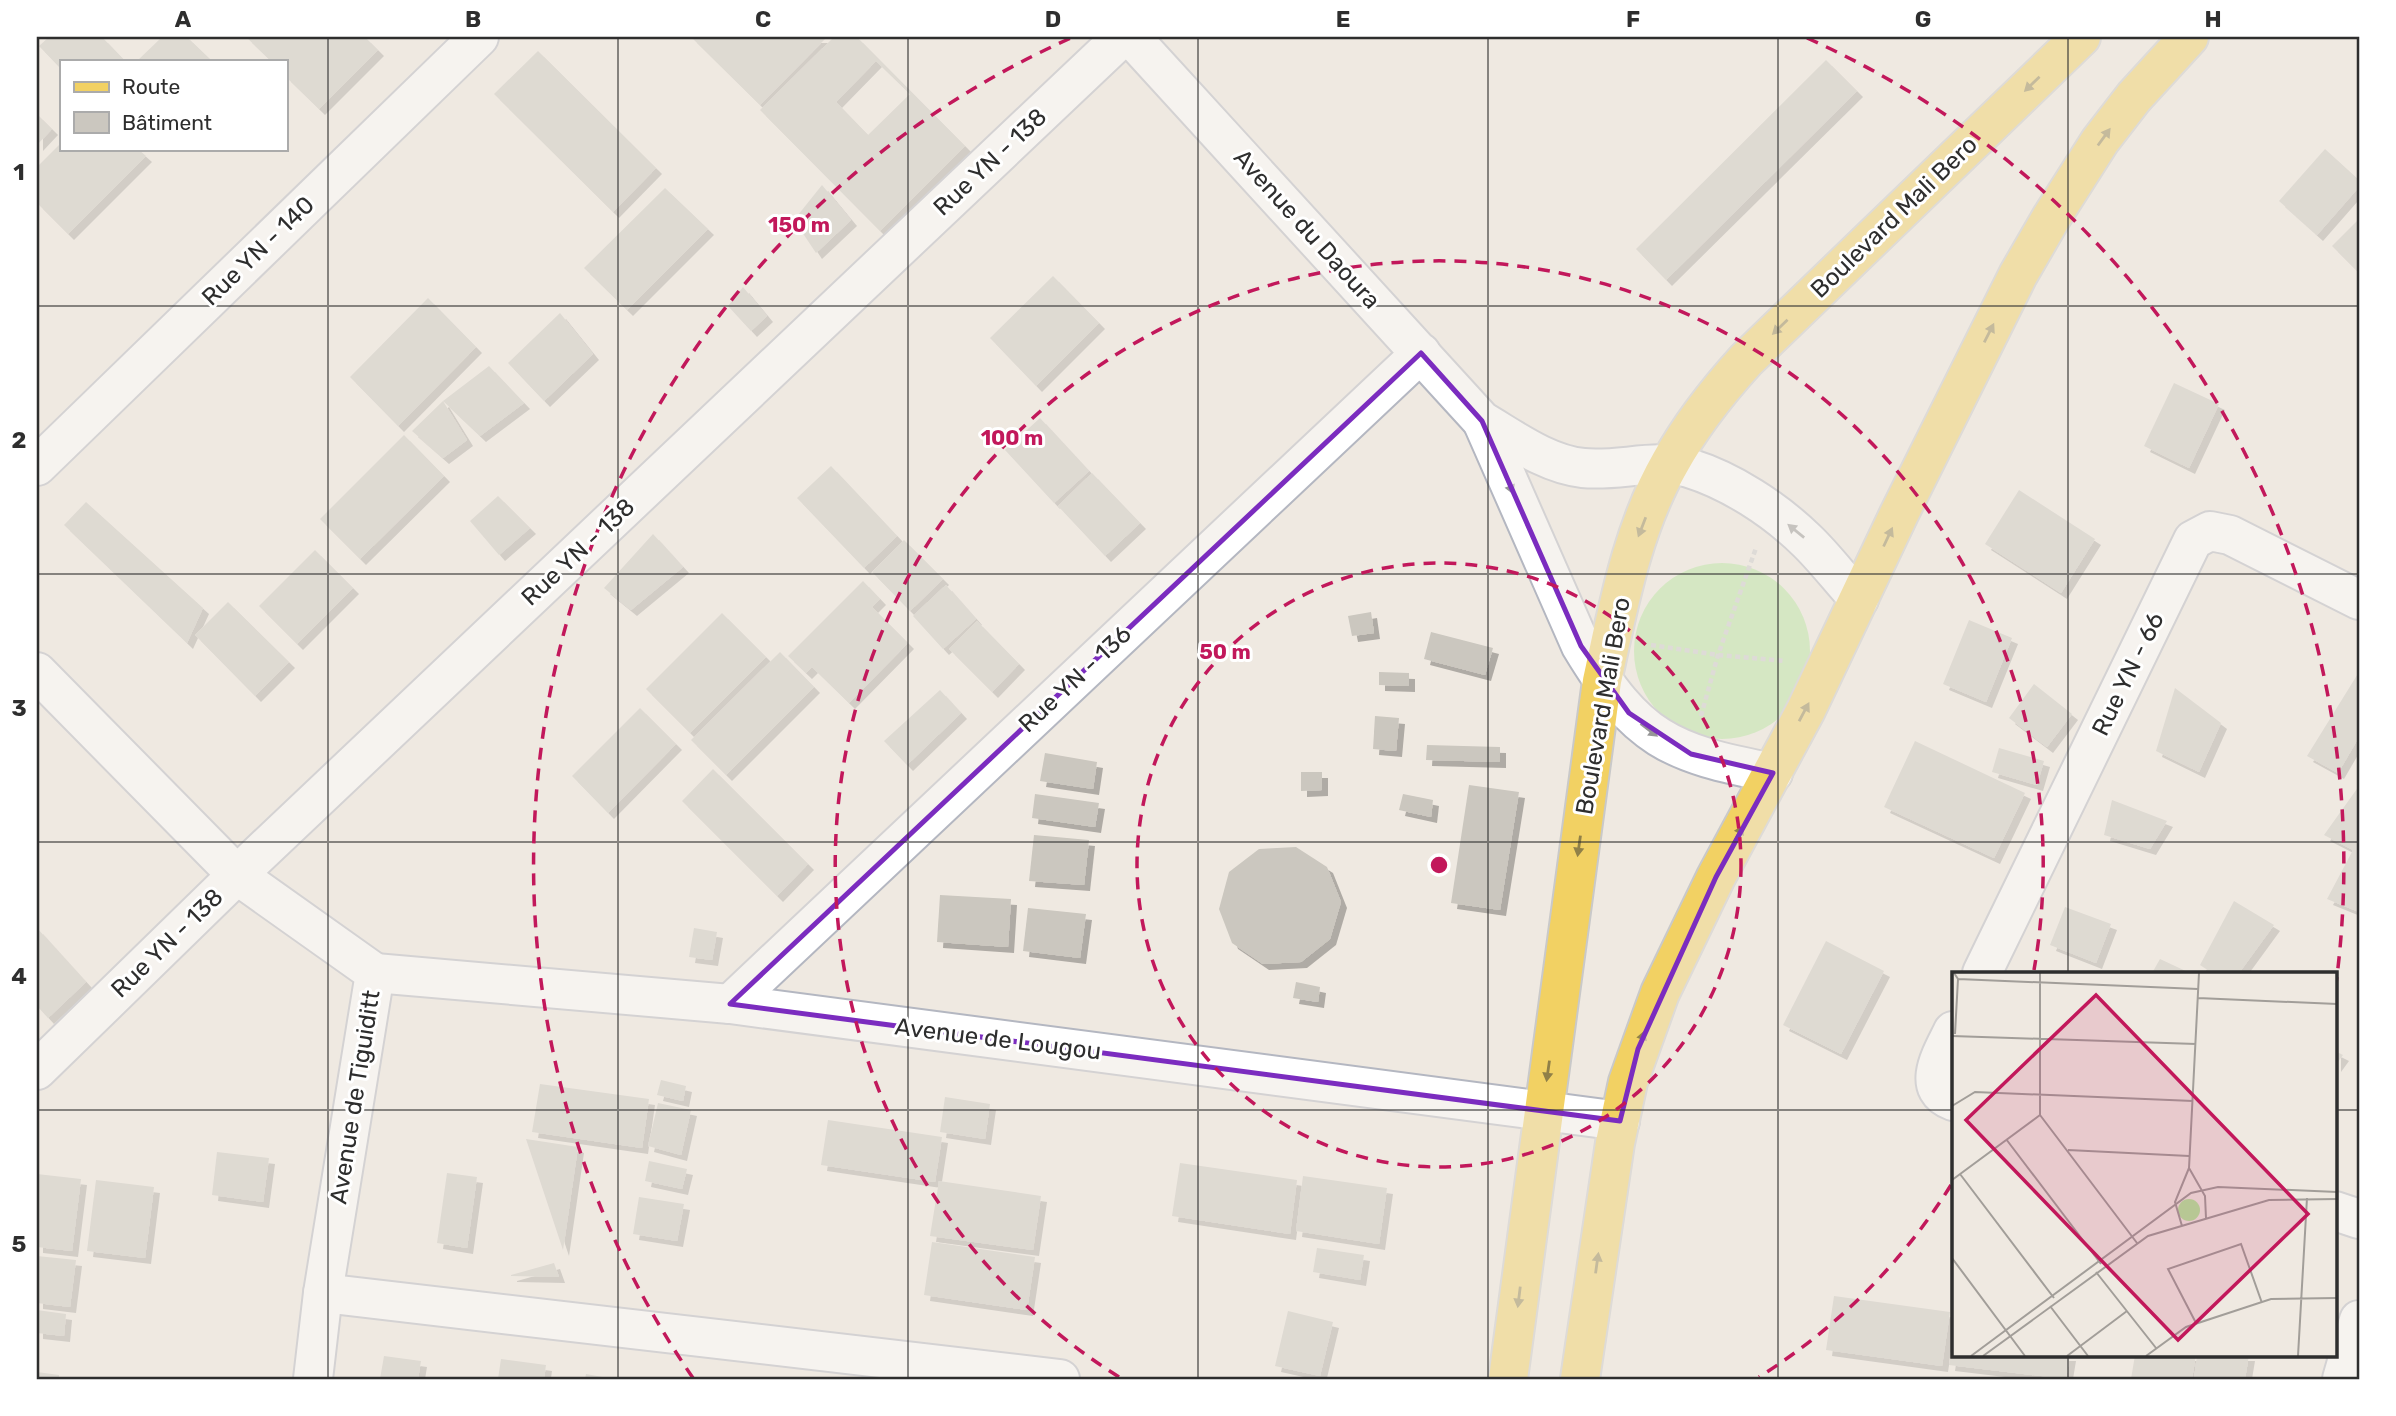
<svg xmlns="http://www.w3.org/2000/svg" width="2396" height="1416" font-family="Rubik,sans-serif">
<defs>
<filter id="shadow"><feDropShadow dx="6" dy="6" stdDeviation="0" flood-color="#0004"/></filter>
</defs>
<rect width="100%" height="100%" fill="#efe9e1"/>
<circle fill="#b6e59e" cx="1722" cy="651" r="88"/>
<g fill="#cbc7bf" fill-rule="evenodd" filter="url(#shadow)">
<path d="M49,37H102L125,61H61V69L39,46Z"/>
<path d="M162,37H187L212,61H137Z"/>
<path d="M246,37H365L378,50L319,109L285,76V61H271Z"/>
<path d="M691,37H827L760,105Z"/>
<path d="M834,37H857L965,146L880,231L760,110ZM876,61L910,94L868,135L836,102Z"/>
<path d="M538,51L656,168L613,212L494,94Z"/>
<path d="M1826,60L1857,91L1666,280L1636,249Z"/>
<path d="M37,114L52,129L37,145Z"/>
<path d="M61,143V149H138L146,156L68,234L37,203V167Z"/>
<path d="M2325,149L2359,180V187L2317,235L2279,201Z"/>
<path d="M822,185L851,220L816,253L794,220Z"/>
<path d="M665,188L708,229L627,310L584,268Z"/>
<path d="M2359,219V273L2332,246Z"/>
<path d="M1053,276L1099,323L1036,386L990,338Z"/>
<path d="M743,287L767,316L751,331L728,306Z"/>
<path d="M428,298L476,347L398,426L350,377Z"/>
<path d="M560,313L593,354L544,401L508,363Z"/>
<path d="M489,366L524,403L480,436L443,401L467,440L443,458L412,431L443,401Z"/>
<path d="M2174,383L2219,404L2189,468L2144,446Z"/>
<path d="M1040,418L1089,471L1054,503L1005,450Z"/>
<path d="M404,435L444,476L360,559L320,519Z"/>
<path d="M831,466L897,536L864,568L797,498Z"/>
<path d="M1092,473L1140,523L1105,556L1058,506Z"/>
<path d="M2019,490L2095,539L2061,593L1985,544Z"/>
<path d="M498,496L530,528L499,555L470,521Z"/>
<path d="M86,502L203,608L187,643L64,525Z"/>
<path d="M653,534L683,567L631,610L604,588Z"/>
<path d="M904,540L943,579L910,611L872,572Z"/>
<path d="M315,550L353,588L297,644L259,606Z"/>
<path d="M863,581L880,599L872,607L908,643L849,703L812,667L806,673L788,656Z"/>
<path d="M946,585L976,619L943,649L913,616Z"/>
<path d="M228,602L289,662L255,696L195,635Z"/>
<path d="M1371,612L1374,633L1352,636L1348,616Z"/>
<path d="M722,613L766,657L690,733L646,689Z"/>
<path d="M1969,620L2012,638L1986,702L1943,684Z"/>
<path d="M977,621L1019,664L992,692L949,649Z"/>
<path d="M1431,632L1493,648L1485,675L1424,659Z"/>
<path d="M780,652L814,687L726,775L691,740Z"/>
<path d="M1379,672L1409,673V686L1379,685Z"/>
<path d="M2359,672V737L2338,773L2307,756Z"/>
<path d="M2034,684L2072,714L2047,747L2009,718Z"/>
<path d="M2175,688L2221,723L2199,772L2156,751Z"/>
<path d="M940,690L961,713L907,765L884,741Z"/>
<path d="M640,708L676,744L608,813L572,776Z"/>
<path d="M1375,716L1399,718L1396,751L1373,749Z"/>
<path d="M1915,741L2025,793L1994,858L1884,807Z"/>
<path d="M1427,745L1500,747V762L1426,760Z"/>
<path d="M1999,748L2044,761L2037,785L1992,772Z"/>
<path d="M1045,753L1097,762L1093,789L1040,781Z"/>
<path d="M713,769L808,864L777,896L682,801Z"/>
<path d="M1301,772H1322V790L1301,791Z"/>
<path d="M1469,785L1519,792L1500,910L1451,903Z"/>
<path d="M2359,786V912L2327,899L2353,850L2324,835Z"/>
<path d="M1035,794L1099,803L1095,827L1032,818Z"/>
<path d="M1403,794L1433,800L1431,817L1399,810Z"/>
<path d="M2112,800L2167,821L2150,849L2104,835Z"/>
<path d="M1034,835L1089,840L1084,885L1029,881Z"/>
<path d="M1296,847L1327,867L1341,902L1330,939L1301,962L1263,964L1232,943L1219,909L1229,872L1259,849Z"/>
<path d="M940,895L1011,899L1008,947L937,942Z"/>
<path d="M2234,901L2274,925L2239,973H2212L2200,965Z"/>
<path d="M2065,907L2111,924L2096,963L2050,945Z"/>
<path d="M1028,908L1086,914L1080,958L1023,951Z"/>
<path d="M37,928L86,982L48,1018L37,1006Z"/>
<path d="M694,928L717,932L712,960L689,957Z"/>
<path d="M1826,941L1884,971L1841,1054L1783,1025Z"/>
<path d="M2160,959L2190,973H2152Z"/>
<path d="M1296,982L1320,987L1318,1002L1293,998Z"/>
<path d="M2335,1051L2343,1055L2335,1066Z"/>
<path d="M661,1080L686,1086L683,1101L657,1095Z"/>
<path d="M540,1084L649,1099L642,1148L532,1132Z"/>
<path d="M945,1097L990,1104L985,1139L940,1132Z"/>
<path d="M658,1103L691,1110L681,1155L648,1146Z"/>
<path d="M828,1120L942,1137L935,1182L821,1165Z"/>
<path d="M526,1139L578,1147L563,1250Z"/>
<path d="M217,1152L269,1158L263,1202L212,1195Z"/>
<path d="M649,1161L687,1169L682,1189L645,1181Z"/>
<path d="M1180,1163L1297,1180L1290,1234L1172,1216Z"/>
<path d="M447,1173L477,1177L467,1248L437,1243Z"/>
<path d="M37,1174L81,1179L72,1251L37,1247Z"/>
<path d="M1303,1176L1387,1188L1379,1244L1296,1231Z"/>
<path d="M96,1180L154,1187L145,1258L87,1251Z"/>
<path d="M939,1181L1041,1196L1033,1250L930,1236Z"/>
<path d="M639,1197L684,1204L677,1241L633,1234Z"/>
<path d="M932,1242L1035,1257L1027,1310L924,1295Z"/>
<path d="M1317,1248L1364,1255L1360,1280L1313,1272Z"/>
<path d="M37,1256L76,1260L70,1307L37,1303Z"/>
<path d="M554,1263L559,1277L511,1276V1275Z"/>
<path d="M1834,1296L1950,1312L1942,1366L1826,1350Z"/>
<path d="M37,1310L66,1314L64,1336L37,1333Z"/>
<path d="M1288,1311L1333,1322L1320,1376L1275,1366Z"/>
<path d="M1952,1345L1953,1355H2070L2066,1379L1949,1365Z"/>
<path d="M2135,1355H2196L2192,1379H2131Z"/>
<path d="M2197,1355H2249L2245,1379H2194Z"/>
<path d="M384,1356L421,1361L418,1379H380Z"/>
<path d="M501,1359L546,1365L544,1379H498Z"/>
<path d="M37,1372L59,1375V1379H37Z"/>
<path d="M586,1374L608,1378V1379H585Z"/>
</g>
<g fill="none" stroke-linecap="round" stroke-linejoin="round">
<g stroke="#b4b7c1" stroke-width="42">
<g id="minor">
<path d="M1131,37L1482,421C1513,439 1546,464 1583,468C1618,472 1654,458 1689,468C1731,481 1774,509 1806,540C1825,558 1841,580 1859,599"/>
<path d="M1482,421L1581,646C1637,739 1669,753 1773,773"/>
<path d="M37,466L479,37"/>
<path d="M37,672L237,875L375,973L323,1293L313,1379"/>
<path d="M375,973L730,1004L1620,1121"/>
<path d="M1982,973L2193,540L2210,531L2230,535L2359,600"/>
<path d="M730,1004L1421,353"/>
<path d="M1953,1031C1943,1052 1919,1089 1953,1101"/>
<path d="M37,1070L237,875L1122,37"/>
<path d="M2335,1211L2359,1219"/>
<path d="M323,1293L1060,1379"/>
<path d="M2342,1379L2359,1320"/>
</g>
</g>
<g stroke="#c9c9c9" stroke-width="42">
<g id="major">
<path d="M1508,1379L1602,681C1618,608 1632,529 1670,463C1691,425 1717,392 1746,360L2081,37"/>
<path d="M1580,1379L1615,1143L1628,1082L1660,993L1716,877L1806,710L1899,514L2018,275L2051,218L2100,141L2134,97L2189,37"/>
</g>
</g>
<g stroke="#c9c9c9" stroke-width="4.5" stroke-dasharray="5 3.5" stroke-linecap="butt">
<path d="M1651,645L1718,655L1785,661"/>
<path d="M1701,716L1718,655L1756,548"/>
</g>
<use href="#minor" stroke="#fff" stroke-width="38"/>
<use href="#major" stroke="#f2d163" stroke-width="38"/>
</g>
<defs><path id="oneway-solid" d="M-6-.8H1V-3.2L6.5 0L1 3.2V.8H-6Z" transform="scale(1.75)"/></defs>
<g fill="#908048">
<use href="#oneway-solid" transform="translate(2032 84) rotate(136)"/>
<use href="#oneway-solid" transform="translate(2104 137) rotate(-54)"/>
<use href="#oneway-solid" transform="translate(1780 327) rotate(136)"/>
<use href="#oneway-solid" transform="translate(1989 333) rotate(-63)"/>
<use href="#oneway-solid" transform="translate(1642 527) rotate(111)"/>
<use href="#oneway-solid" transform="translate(1888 537) rotate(-65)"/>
<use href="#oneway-solid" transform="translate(1804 712) rotate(-62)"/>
<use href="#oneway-solid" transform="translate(1738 835) rotate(-62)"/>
<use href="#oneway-solid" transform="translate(1579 846) rotate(98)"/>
<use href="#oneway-solid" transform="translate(1641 1041) rotate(-70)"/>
<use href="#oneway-solid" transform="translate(1548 1071) rotate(98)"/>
<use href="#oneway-solid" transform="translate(1597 1263) rotate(-82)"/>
<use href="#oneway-solid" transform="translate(1519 1297) rotate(97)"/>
</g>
<g fill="#969696">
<use href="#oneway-solid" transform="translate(1509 484) rotate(67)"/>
<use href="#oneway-solid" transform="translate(1796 531) rotate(-141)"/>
<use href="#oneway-solid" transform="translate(1649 730) rotate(37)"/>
</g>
<path d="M0 0H2396V1416H0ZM1421,353L1482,421L1581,646L1629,713L1691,754L1773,773L1716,877L1638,1049L1620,1121L730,1004Z" fill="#efe9e1" fill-opacity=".55" fill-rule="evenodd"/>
<path fill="none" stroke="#7b2cbf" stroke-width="5" stroke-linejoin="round" d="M1421,353L1482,421L1581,646L1629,713L1691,754L1773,773L1716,877L1638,1049L1620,1121L730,1004Z"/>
<path fill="none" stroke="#2e2e2e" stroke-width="2" stroke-opacity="0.55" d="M328,37V1379M618,37V1379M908,37V1379M1198,37V1379M1488,37V1379M1778,37V1379M2068,37V973M37,306H2359M37,574H2359M37,842H2359M37,1110H1953M2335,1110H2359M2068,1355V1379"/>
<g fill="none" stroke="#c2185b" stroke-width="3.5" stroke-dasharray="12 9">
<circle cx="1439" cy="865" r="302"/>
<path d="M1951 1185A604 604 0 0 1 1759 1377M1119 1377A604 604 0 1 1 2034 970"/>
<path d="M693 1378A905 905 0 0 1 1071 38M1807 38A905 905 0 0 1 2335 991"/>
</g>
<g text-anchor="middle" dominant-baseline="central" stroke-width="6" stroke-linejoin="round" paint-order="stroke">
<g font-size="24" fill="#2e2e2e" stroke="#fff">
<text transform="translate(990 162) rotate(-43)">Rue YN - 138</text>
<text transform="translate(1894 217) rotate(-44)">Boulevard Mali Bero</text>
<text transform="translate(1307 229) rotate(48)">Avenue du Daoura</text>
<text transform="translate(258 251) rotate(-44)">Rue YN - 140</text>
<text transform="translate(578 552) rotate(-43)">Rue YN - 138</text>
<text transform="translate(2128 674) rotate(-64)">Rue YN - 66</text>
<text transform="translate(1075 679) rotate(-43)">Rue YN - 136</text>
<text transform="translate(1603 706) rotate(-80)">Boulevard Mali Bero</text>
<text transform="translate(167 943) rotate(-44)">Rue YN - 138</text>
<text transform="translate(998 1039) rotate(7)">Avenue de Lougou</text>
<text transform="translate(355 1097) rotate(-81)">Avenue de Tiguiditt</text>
</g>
</g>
<g transform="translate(1952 972)">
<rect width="385" height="385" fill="#efe9e1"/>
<path d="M226 238a11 11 0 1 1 22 0a11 11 0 1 1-22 0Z" fill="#b6e59e"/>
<path fill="none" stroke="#a29e99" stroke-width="2" d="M2,1L6,7L3,62M247,1L237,196L253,224L254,246M6,7L246,17M246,26L385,32M0,64L244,72M0,134L23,120L241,129M88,143L185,271M54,167L149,292M116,178L237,184M8,202L102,326M0,208L88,143V1M230,254L223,230L237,196M0,286L73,384M144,300L204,376M98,334L136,384M244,351L216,297L289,272L310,331M19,384L239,221L266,215L385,220M31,384L196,264L317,228L385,227M115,384L175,339M194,384L234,355L319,327L385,326M346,384L355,226"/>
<path fill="#c2185b" fill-opacity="0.15" stroke="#c2185b" stroke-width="3.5" d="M144,23L356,242L226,368L14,148Z"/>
<rect width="385" height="385" fill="none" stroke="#2e2e2e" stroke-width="3.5"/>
</g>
<circle cx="1439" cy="865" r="10" fill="#c2185b" stroke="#fff" stroke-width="3.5"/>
<g font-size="21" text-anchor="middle" font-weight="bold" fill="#c2185b" stroke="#fff" stroke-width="6" stroke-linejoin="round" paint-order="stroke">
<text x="799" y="232">150 m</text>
<text x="1012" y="445">100 m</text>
<text x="1225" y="659">50 m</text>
</g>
<rect width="2396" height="1416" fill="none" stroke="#ffffff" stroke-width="77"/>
<rect x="60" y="60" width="228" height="91" fill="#ffffff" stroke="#ababab" stroke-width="2"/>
<rect x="74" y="82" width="35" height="10" fill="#f2d163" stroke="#ababab" stroke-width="2"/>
<text x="122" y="94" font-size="21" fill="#2e2e2e">Route</text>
<rect x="74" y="112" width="35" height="21" fill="#cbc7bf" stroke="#ababab" stroke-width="2"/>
<text x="122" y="130" font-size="21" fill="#2e2e2e">Bâtiment</text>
<rect x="38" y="38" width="2320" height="1340" fill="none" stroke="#2e2e2e" stroke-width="2.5"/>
<g font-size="23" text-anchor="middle" font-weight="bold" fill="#2e2e2e">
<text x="183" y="27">A</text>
<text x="473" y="27">B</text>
<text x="763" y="27">C</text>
<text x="1053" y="27">D</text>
<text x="1343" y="27">E</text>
<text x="1633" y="27">F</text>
<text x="1923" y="27">G</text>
<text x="2213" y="27">H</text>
<text x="19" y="180">1</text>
<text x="19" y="448">2</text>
<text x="19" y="716">3</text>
<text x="19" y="984">4</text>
<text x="19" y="1252">5</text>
</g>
</svg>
